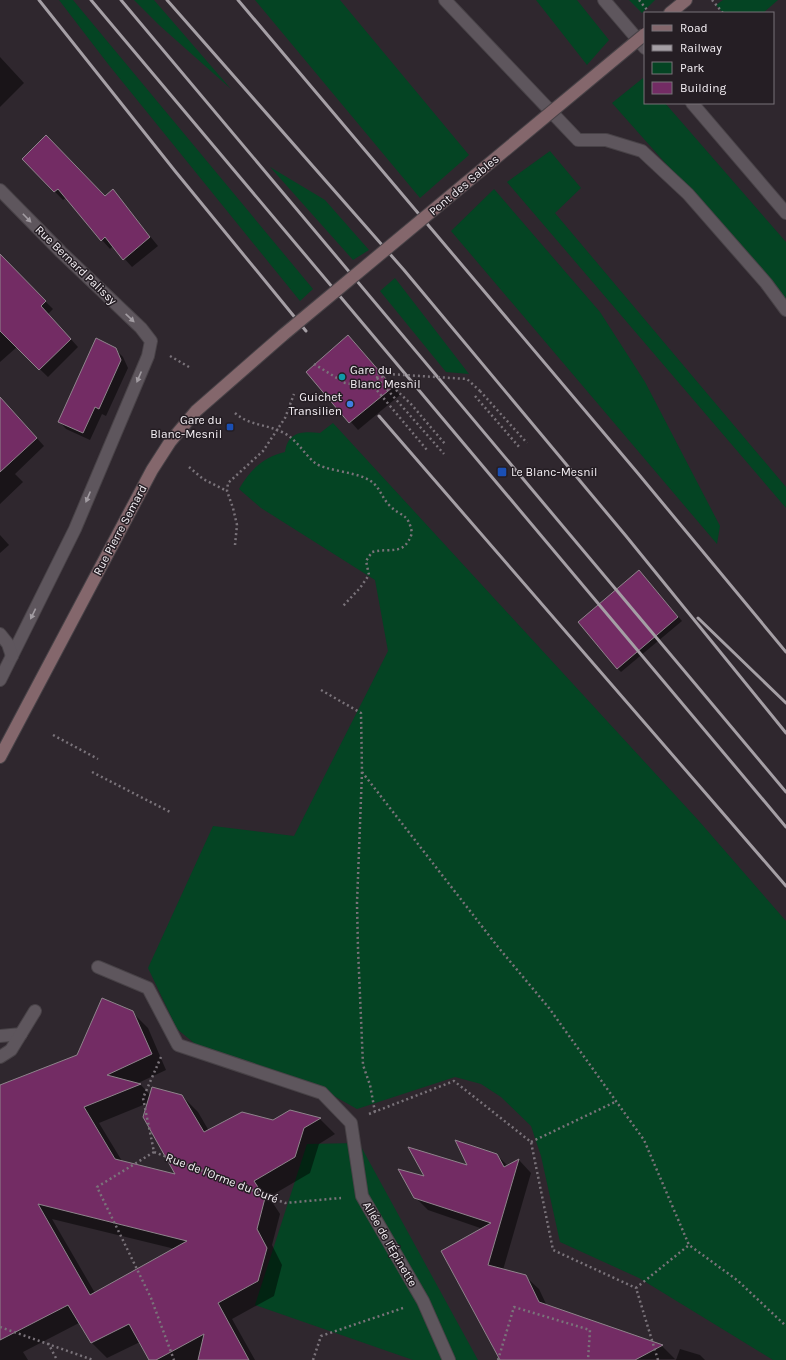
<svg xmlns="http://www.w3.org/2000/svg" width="786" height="1360" font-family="Karla,sans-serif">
<rect width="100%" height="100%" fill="#2f272e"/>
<g fill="#044423">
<path d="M59,0H73L313,289L300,301L108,64Z"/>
<path d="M134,0H154L231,89L159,25Z"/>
<path d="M255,0H340L469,155L420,198Z"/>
<path d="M536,0H577L609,40L587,65Z"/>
<path d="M629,0H655L642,13Z"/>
<path d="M723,0H778L763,13H723L716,5Z"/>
<path d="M643,78L645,81V103H665L786,242V299L612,103Z"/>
<path d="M550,151L581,188L555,213L786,487V508L507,182Z"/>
<path d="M270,167L325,200L369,250L353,260Z"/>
<path d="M494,189L600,312L645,382L720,526L717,544L451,231Z"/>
<path d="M395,278L469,374L446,372L380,291Z"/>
<path d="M333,423L699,821L786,921V1360H773L639,1278L560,1242L541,1156L531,1126L501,1097L481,1084L455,1077L357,1109L318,1087L200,1048L177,1029L148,968L213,826L294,836L388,651L375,580L261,508L239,489C250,470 263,457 285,452C288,431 303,431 320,433Z"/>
<path d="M359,1143L478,1360H413L255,1305L307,1144Z"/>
</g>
<g fill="#0007" fill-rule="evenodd">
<path d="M0,57L24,83L0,107Z"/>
<path d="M23,159L105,197L113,191L158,246L132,267L113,246L110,249L102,240L67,197L63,200Z"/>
<path d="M4,260L53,309L48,314L78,347L48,377L17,347L0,362V264Z"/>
<path d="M348,336L400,395L358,430L307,372Z"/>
<path d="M115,349L123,357L128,368L106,416L102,414L90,440L66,429L59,421Z"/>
<path d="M19,418L44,446L15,474L23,482L0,504V421Z"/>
<path d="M0,535L9,545L0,553Z"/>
<path d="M643,575L682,621L621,672L617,668Z"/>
<path d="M132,1012L148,1028L166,1070L136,1084L141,1085L150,1095L182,1096L198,1112L209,1131L273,1121L291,1111L320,1119L335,1134L319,1144L310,1173L269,1197L280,1214L272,1245L282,1265L274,1296L232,1319L255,1360H150L140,1342L107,1358L92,1343L79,1323L23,1352L28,1360H0V1087L78,1056ZM148,1103L177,1175L122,1161L99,1123ZM52,1219L175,1249L95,1293Z"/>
<path d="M497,1155L508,1166L519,1160L531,1173L503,1270L525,1276L539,1289L547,1306L662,1346L675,1359L500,1360L486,1333L483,1229L428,1210L415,1197L426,1177L469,1167Z"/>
<path d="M680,1349L700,1355L705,1360H676Z"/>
</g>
<g fill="#732c64" stroke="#8f848c" fill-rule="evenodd">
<path d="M46,135L105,196L113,189L150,237L123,260L105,237L101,241L58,189L54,192L22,159Z"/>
<path d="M0,254L46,301L41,306L71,339L39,370L0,331Z"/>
<path d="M348,335L393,387L349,423L306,372Z"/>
<path d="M96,338L116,348L121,360L99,409L95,407L83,433L58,422Z"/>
<path d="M0,397L37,438L0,472Z"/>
<path d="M639,570L678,617L617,669L578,622Z"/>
<path d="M102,998L133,1011L152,1054L107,1075L141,1084L84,1107L115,1159L175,1174L143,1117L152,1087L182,1095L204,1132L242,1112L273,1120L290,1110L321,1118L304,1128L295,1157L254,1181L265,1198L257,1229L267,1248L258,1281L218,1303L249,1360H198L204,1334L156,1360H149L129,1324L91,1343L68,1305L0,1340V1085L77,1055ZM38,1204L187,1241L90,1295Z"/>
<path d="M455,1140L497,1154L504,1167L519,1159L488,1265L526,1275L539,1302L663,1345L635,1360H500L441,1251L491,1223L414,1198L398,1169L424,1176L408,1147L467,1165Z"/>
</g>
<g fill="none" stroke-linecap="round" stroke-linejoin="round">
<g stroke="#484247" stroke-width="14">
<g id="lane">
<path d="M445,0L578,140H606L642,151L688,194L766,283L786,310"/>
<path d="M98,967L148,988L178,1045L322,1093L351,1123L362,1196L423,1301L449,1360"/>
<path d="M0,1036L21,1034"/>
<path d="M0,1057L11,1050L35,1011"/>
</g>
</g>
<g stroke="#484247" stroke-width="14">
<g id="street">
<path d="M604,0L645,48"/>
<path d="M692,103L786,213"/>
<path d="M0,190L61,252L141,328L151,341L148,356L75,529L0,680"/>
<path d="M0,634L8,644L12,656"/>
</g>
</g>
<g stroke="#484247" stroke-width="14">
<g id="secondary">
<path d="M670,13L686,0"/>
<path d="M0,757L152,470L170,442L196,411L283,335"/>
</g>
</g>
<g stroke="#7a737a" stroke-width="2.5" stroke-dasharray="2 3" stroke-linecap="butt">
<path d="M639,0L648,11"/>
<path d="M712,0L723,13"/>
<path d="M170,356L189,367"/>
<path d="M314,364L345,383L375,388L427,450"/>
<path d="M377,378L444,454"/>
<path d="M375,388L378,373L411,404L445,444"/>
<path d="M480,391L527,443"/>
<path d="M475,396L520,448"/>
<path d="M235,413C250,426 266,424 282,432C297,439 303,453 315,463C324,470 353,472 365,478C380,484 380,496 390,506C402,518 408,512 412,533C404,557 391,547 372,552L366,561L369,575L360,588L342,607"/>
<path d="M189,467L203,479L227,491"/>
<path d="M235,545L237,525L233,508L227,491L228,483L263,451L285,418L294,394"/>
<path d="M321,690L361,713L362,772L498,947L549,1008L644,1140L689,1245L737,1280L786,1326"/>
<path d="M53,735L98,759"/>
<path d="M92,772L172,813"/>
<path d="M362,772L357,903L358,949L363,1065L370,1085L375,1112"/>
<path d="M161,1057L143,1098L154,1152L285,1203L341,1198"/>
<path d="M369,1114L454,1081L531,1142L553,1250L636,1288"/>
<path d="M531,1142L615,1102"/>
<path d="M154,1152L97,1187L151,1298L174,1360"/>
<path d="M0,1327L93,1360"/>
<path d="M48,1343L57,1360"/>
<path d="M313,1360L321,1336L403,1308"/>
<path d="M498,1360L514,1307L590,1330L588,1360"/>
<path d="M658,1360L636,1288L689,1245"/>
</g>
<use href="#lane" stroke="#5e565d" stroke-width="12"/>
<use href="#street" stroke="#5e565d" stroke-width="12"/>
<use href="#secondary" stroke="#84676c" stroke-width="12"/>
<g stroke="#a59fa5" stroke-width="3">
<path d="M39,0L175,171L306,331"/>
<path d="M91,0L786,827"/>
<path d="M121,0L786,792"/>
<path d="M167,0L404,270L626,536L786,733"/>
<path d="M238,0L636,471L786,652"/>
<path d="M379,416L786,886"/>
<path d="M698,618L786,703"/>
</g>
<g stroke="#484247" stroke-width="14" stroke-linecap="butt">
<path id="secondary-bridge" d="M283,335L645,34"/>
</g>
<path stroke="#7a737a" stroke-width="2.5" stroke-dasharray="2 3" stroke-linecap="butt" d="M373,373L467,379L480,391"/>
<use href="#secondary-bridge" stroke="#84676c" stroke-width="12"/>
</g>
<defs><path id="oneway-solid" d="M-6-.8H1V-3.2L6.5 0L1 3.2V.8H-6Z"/></defs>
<g fill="#a29ca2">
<use href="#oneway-solid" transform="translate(27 218) rotate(46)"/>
<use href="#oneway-solid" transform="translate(130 318) rotate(43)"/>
<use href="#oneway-solid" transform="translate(139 377) rotate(113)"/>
<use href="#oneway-solid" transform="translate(88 497) rotate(113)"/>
<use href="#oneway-solid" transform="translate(33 614) rotate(116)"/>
</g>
<circle fill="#0f9aa8" stroke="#251e24" stroke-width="1.5" cx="342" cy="377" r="4"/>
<circle fill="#3f7fe0" stroke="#251e24" stroke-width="1.5" cx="350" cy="404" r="4"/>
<g fill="#1a4fb4" stroke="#251e24" stroke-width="1.5">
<rect x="226" y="423" width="8" height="8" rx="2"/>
<rect x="497" y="467" width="10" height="10" rx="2"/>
</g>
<g text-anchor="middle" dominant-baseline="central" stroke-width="3" stroke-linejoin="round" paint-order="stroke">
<g font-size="12" fill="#f6f1f6" stroke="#251e24">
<text transform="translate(464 185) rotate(-40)">Pont des Sables</text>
<text transform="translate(76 265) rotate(44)">Rue Bernard Palissy</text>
<text transform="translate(120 530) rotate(-62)">Rue Pierre Semard</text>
<text transform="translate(222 1178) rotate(21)">Rue de l'Orme du Curé</text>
<text transform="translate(390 1244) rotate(60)">Allée de l'Épinette</text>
</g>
<g font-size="12" fill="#f6f1f6" stroke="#251e24" text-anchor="start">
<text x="350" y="370">Gare du<tspan x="350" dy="14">Blanc Mesnil</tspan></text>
<text x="342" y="397" text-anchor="end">Guichet<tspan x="342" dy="14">Transilien</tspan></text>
<text x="222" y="420" text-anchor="end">Gare du<tspan x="222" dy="14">Blanc-Mesnil</tspan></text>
<text x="511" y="472">Le Blanc-Mesnil</text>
</g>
</g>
<rect x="644" y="12" width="130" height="92" fill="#251e24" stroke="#797278"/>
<rect x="652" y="25" width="20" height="6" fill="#84676c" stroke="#797278"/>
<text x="680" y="32" font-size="12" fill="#f6f1f6">Road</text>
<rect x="652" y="45" width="20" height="6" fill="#a59fa5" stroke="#797278"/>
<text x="680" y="52" font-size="12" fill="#f6f1f6">Railway</text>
<rect x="652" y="62" width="20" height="12" fill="#044423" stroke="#797278"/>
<text x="680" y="72" font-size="12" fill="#f6f1f6">Park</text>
<rect x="652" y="82" width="20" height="12" fill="#732c64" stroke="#797278"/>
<text x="680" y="92" font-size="12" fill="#f6f1f6">Building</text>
</svg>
